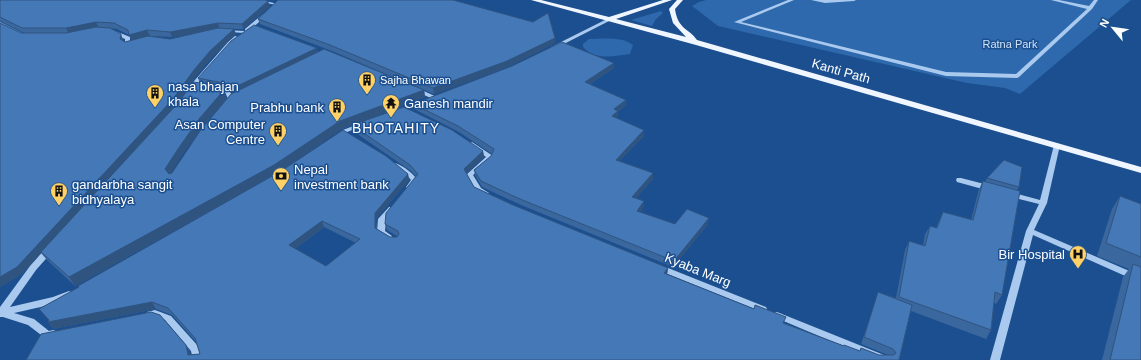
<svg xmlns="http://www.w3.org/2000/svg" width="1141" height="360" font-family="Arial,sans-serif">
<rect width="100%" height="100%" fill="#1b4f8f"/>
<g fill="#2e69ad">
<path d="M706,0H1131L1020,94L1005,88L967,83L718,26L692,6L699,2Z"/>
<path d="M661,11L663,13L656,19L652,26L631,20Z"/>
<path d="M589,39C602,39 622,36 633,45L630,54C614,56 595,61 583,47V44Z"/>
</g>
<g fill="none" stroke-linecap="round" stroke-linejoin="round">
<g fill="#a9c9ee" fill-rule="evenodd">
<path d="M252,0H261L278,4L276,5Z"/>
<path d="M788,0H794L741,22L946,72L1016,74L1087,9L1051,0H1059L1089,6L1094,0H1098L1092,9L1019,77L1017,78L946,76L734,22Z"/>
<path d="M811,0H856L854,1L825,3Z"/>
<path d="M263,14L267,15L249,31H246V33L226,32L224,31L226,30L245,31V29Z"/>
<path d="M609,18L613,19L556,48L551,47Z"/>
<path d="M0,22L26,35V36L22,37L0,25Z"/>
<path d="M109,30H113L130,37V42L133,41L136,43L133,45H125V39L109,32Z"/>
<path d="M235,36L239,37L232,44L192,90H188V88L228,42Z"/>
<path d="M215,86L229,90L234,99L228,105L226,106L223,104L228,99L225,92L213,89L212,88Z"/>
<path d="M417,88L437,97L438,98L435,100L433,99L415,91L414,90Z"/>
<path d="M421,101L424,103L423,104L401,112H397L396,111Z"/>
<path d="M361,123L364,125L363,126L347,132L338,138L335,136L343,130Z"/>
<path d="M472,142L493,156L491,160L473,175L481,188L489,193L488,195C475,196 471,184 466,175L486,157L470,145L469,144Z"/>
<path d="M1057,143L1060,145L1047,203L1034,230L1141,276V283L1033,235L1000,360H990L1026,231L1039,204L1007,196L1006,194L1010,192L1040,200L1054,145Z"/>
<path d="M395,163C404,166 412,173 418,180L413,189H407L406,187L411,180L406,174L393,166L392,165L393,164Z"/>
<path d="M957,178H961L992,186L993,188L989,190H986L957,182L956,180Z"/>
<path d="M389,207H395L396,209L386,220L385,231L392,236L391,238L388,239L378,234L377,232L378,219Z"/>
<path d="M49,247L52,248L53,250L52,252L36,270L10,307L53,297L69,291L72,292L73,294C67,303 26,310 14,313L34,319L49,331L53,330L56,331L58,334L56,337L48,339L45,338L28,325L3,317H0V307L30,266L46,248Z"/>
<path d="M658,264L766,307L767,309L766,311L763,312L760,311L655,269L654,267L655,265Z"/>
<path d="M155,310L171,316L198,346L203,360H193L191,351L165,320L155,317H150L147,316L146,314L147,312Z"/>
<path d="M777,312L889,357L891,360H876L774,317L773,315L774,313Z"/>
</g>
<path fill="#f0f6ff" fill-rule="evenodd" d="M531,0H541L609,17L663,0H672L616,19L686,37L673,23L669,9L677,0H683L675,9C678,30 689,28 697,40L1141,167V173L696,45Z"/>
</g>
<g fill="#3a679d" fill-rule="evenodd">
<path d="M0,0L270,6L243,29H234L236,34L212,57L196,76L176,105L200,83L198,78L318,52L407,83L332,51L260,24L258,19L555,43L507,67L434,94L424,90L425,97L342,129L277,173L75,286L47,260L41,253L22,274L0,287V23L21,33H24L0,21ZM110,28L117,29L129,35L132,40L125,42L123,41V40ZM199,32L170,39L148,36H150L172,37ZM222,87L229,89L232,93L172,173H171L181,156L203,126L226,99Z"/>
<path d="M614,63V68L590,84L626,105L618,112L617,117L616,118L644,136L619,161L653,173V179L636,198L644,207L640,212L675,224H708L673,267L521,205L482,187L475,175L474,170L491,156L492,154L459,132L414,109L413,104Z"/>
<path d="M352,125L483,151L484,157L466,173L474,187L513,205L668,268L667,274L784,323L844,346L860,351L861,348L879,355H888L861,344L876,299L878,292L896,298L905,250L909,241L923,246L925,234L930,226L936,228L939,221L943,212L971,220L979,189L983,181L985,182L987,178L1019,187L1017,190L1002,295L996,304L994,303L991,330L986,339L911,311L899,360H26L186,345L190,352V355L200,354L196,342L172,315L156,309L53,329L48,322L49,320L39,309L79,288L78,286L408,174L409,180L376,219L377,229L390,237H397V236L387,230L385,224L416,176L411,171L353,131ZM324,227L356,243L326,266L295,249Z"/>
<path d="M1120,196L1141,204V360H1102L1123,277L1129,269L1097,256L1112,209Z"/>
</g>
<g fill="#305480">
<path d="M268,1L270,6L243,29L242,24Z"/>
<path d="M96,22L99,28L69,34L66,28Z"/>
<path d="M218,23L220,29L172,37L170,32Z"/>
<path d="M234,29L236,34L212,57L196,76L176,105L22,274L0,287V277L194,70L210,51Z"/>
<path d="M147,30L150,36L132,40L129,35Z"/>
<path d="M121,34L123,40V45L120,39Z"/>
<path d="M555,38V43L507,67L434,94L433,88Z"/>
<path d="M317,48L318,52L233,94L231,89Z"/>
<path d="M614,63V68L585,87V82Z"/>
<path d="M424,90L425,97L342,129L277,173L75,286L69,277L340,121Z"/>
<path d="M223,91L226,99L203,126L181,156L169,177L165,169L178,149L199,119Z"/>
<path d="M626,100V105L618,112L617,117L611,122L612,116L614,109Z"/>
<path d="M644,130V136L615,165L616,160Z"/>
<path d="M483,151L484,157L465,175L464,169Z"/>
<path d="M653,173V179L632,203V197Z"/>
<path d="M408,174L409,180L376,219L377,235L375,228V213Z"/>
<path d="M644,201V207L637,217V211Z"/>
<path d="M709,218L708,224L673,267L674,261Z"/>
<path d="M322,221L324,227L291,252L289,245Z"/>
<path d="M668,268L667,275L664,273Z"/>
<path d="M152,302L156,309L53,329L48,322Z"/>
<path d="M186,345L190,352L192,360L188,355Z"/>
</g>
<g fill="#4478b7" stroke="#305480" fill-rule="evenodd">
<path d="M0,0H265L268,1L242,24L218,23L170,32L147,30L129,35L128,30L114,23L96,22L66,28H22L0,17Z"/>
<path d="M278,0H453L533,22L548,13L555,38L507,61L433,88L330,45L258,19Z"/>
<path d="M0,23L21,33H66L96,27L110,28L121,34L120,39L125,42L148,36L170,39L218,28L234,29L210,51L194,70L173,99L17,267L0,277Z"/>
<path d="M254,25L317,48L231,89L228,84L198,78L231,41Z"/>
<path d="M562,42L614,63L585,82L626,100L614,109L618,111L612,116L644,130L616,160L653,173L632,197L644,201L637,211L675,224L687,209L709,218L674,261L520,199L481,181L474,170L491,156L494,149L458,126L413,104L512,66Z"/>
<path d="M324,49L424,90L340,121L274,165L69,277L41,252L179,102L193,82L221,86L223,91L199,119L178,149L165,169L169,174L172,173L200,131L231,94Z"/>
<path d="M404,107L452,130L483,151L464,169L474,187L513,205L668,268L664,273L754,309L755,305L786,317L783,323L844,346V345L860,351L861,348L879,355H894L896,353L893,349L864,337L878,292L912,305L899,360H26L41,334L151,312L160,315L186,345L188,355L200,354L195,338L168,308L152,302L48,322L49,320L39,309L79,287L78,286L281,171L343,130L386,156L408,174L375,213V228L390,237H397L399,234L398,231L385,224L386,213L418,174L410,165L352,125ZM322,221L360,239L326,266L289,245Z"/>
<path d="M1004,160L1022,167L1019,187L987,178Z"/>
<path d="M983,181L1020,191L1002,295L995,292L991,330L899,297L909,241L925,246L930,226L937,228L943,212L973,220Z"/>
<path d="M1120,196L1141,204V257L1106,243Z"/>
<path d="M1133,264L1141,267V360H1110Z"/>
</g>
<defs>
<g id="building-pin" transform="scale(0.9)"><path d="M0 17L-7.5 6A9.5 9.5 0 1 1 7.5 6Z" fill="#ffd166" stroke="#1b4f8f"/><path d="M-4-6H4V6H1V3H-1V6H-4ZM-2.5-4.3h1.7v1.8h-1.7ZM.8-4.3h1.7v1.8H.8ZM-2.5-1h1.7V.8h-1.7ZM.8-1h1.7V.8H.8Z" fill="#111"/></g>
<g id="temple-pin" transform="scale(0.9)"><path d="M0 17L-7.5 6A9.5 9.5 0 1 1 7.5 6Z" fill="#ffd166" stroke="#1b4f8f"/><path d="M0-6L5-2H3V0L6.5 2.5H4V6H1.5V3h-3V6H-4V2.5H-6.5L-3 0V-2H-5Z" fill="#111"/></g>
<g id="bank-pin" transform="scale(0.9)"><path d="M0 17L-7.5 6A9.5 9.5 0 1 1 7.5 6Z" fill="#ffd166" stroke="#1b4f8f"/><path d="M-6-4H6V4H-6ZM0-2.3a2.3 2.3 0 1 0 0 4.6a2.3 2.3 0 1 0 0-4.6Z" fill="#111"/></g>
<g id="hospital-pin" transform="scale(0.9)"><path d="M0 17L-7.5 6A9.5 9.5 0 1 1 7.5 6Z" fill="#ffd166" stroke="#1b4f8f"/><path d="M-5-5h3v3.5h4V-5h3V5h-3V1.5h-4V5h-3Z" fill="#111"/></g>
</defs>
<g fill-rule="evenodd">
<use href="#building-pin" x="367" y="80"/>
<use href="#building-pin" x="155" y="93"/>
<use href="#temple-pin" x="391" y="103"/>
<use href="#building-pin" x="337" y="107"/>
<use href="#building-pin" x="278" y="131"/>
<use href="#bank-pin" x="281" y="176"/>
<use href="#building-pin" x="59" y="191"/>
<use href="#hospital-pin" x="1078" y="254"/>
</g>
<g text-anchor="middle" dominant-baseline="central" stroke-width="3" stroke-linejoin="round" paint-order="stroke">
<g font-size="11" fill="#cfe3fa" stroke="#1b4f8f">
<text x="1010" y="44">Ratna Park</text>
</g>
<g font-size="11" fill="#fff" stroke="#1b4f8f" text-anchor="start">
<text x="380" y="80">Sajha Bhawan</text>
</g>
<g font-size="13" fill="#fff" stroke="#1b4f8f">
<text transform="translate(841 71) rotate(16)">Kanti Path</text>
<text transform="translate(698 270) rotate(22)">Kyaba Marg</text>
</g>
<g font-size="13" fill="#fff" stroke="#1b4f8f" text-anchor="start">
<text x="168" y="86">nasa bhajan<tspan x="168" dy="15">khala</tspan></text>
<text x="404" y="103">Ganesh mandir</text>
<text x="324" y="107" text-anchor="end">Prabhu bank</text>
<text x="265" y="124" text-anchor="end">Asan Computer<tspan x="265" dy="15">Centre</tspan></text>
<text x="294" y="169">Nepal<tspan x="294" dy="15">investment bank</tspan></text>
<text x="72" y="184">gandarbha sangit<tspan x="72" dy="15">bidhyalaya</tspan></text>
<text x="1065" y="254" text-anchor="end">Bir Hospital</text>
</g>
<g font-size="14" letter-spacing="1" fill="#fff" stroke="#1b4f8f">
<text x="396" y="128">BHOTAHITY</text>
</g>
</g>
<g transform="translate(1113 28) rotate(299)" stroke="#1b4f8f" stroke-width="3" paint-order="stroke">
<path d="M0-3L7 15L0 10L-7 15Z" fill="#ffffff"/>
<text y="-6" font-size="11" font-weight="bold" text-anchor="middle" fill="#ffffff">N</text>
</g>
</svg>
